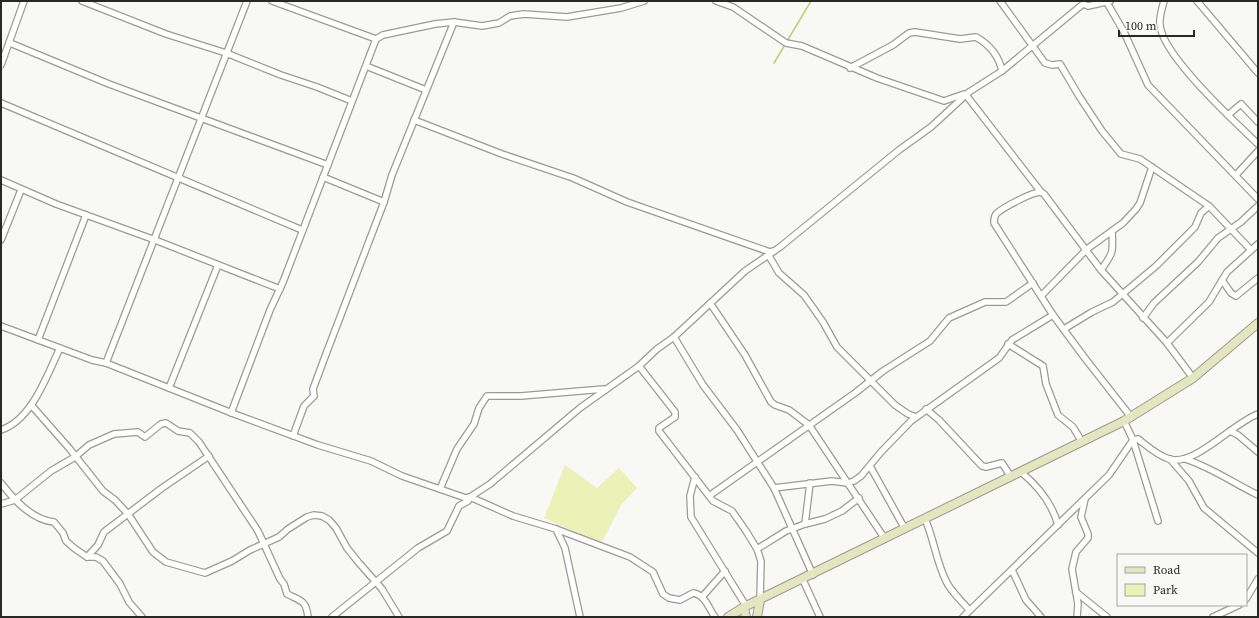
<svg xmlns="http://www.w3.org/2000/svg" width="1259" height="618" font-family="'Source Serif 4',serif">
<rect width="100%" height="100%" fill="#f8f9f4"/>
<path fill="#eaf2b8" d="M565,465L597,488L619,468L637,488L621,505L601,544L544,518Z"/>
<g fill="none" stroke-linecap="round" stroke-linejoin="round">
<path stroke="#c2cd6e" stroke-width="1.5" d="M774,63L811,1"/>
<g stroke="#9a9b96" stroke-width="8">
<g id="street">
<path d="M82,1L166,34L226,53L281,75L317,87L352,101"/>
<path d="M716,1L733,7L786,43L802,46L877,78L944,101L964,94"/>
<path d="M1000,1L1045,63L1052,65L1060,64L1079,96L1102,131L1121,154L1140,159L1209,206L1251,250"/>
<path d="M1106,1L1124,32L1148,85L1258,199"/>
<path d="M1164,1C1162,9 1159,17 1160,25C1162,55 1235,122 1258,144"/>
<path d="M1197,1L1258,73"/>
<path d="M376,39L383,35L435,24L454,22L482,26L499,23L510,16L524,14L567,17L621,8L644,1"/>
<path d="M10,43L109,84L328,165"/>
<path d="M1,65L24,1"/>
<path d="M366,66L426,90"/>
<path d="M850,68L893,45L909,33L915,32L960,39L976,37C990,45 999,56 1002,71"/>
<path d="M966,95L1041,192"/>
<path d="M1,103L302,230"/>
<path d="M1228,115L1241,104L1258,122"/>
<path d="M414,120L502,154L573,178L627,202L770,252L774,251"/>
<path d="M1236,175L1258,151"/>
<path d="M323,177L384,202"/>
<path d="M1,180L56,204L155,240L280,289"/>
<path d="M1,240L21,190"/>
<path d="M769,256L779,273L804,295L823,322L837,347L895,405L908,414L916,417"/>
<path d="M1101,270C1114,252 1113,252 1112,231"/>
<path d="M1222,280L1231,293L1236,296L1258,278"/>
<path d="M1041,296L1087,249L1123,223L1136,209L1140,203L1152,167"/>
<path d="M710,303L745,355L771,402L775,405L789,410L809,425L885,539"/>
<path d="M1143,318L1154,303L1198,262L1218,238L1241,222L1258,206"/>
<path d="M1,326L92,360L106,363L237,415L318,445L371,461L402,476L460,496L466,498L470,497L513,516L556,529L630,557L653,572L663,594L669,598L680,600L693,593C706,595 708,608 715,617"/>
<path d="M1064,329L1092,312L1113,302L1156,266L1195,227L1201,213L1209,206"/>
<path d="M674,337L703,385L737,430L774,488L813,575"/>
<path d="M38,340L86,215"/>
<path d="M1167,343L1209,302L1227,272L1258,244"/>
<path d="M1008,344L1043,366L1046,384L1058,415L1073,427L1082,442"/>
<path d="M106,363L247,1"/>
<path d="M639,366L675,412V417L659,428V431L713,501L732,511L746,531L757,549L761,561L760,600"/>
<path d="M169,388L218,265"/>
<path d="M32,406L69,448L103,491L115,500L128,514L153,552L166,562L205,573L232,561L250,550L279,537L288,529L307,517L314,515L322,516L329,520L336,528L347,548L359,563L382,589L399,617"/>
<path d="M926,409L939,420L982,466L986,467L1002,463L1011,477"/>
<path d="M231,413L270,310L283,282L376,39L272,1"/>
<path d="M1131,417L1084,357L1053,315L994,223C994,220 994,217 996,214C1002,208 1032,192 1041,192L1044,194L1101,270L1167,343L1193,378"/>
<path d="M1124,421L1133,440L1158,521"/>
<path d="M1,430C32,420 47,375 60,348"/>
<path d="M1230,431L1238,435L1258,452"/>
<path d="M293,436L304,406L314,396L313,389L326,354L384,202L392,175L454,22"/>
<path d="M1170,459L1189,481L1204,508L1258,553"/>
<path d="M1185,459C1213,468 1233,483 1258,495"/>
<path d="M870,466L905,529"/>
<path d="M1021,472C1038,486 1052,503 1058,525"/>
<path d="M695,477L690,496L691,517L746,606"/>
<path d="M1,483C14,500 32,520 54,522L63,533L66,541L74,548L87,557H96L103,561L120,584L129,602L142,617"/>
<path d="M774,488L832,481L848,483L854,481L861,476L881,452L911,421L999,358L1012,340L1053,315"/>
<path d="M440,489L457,449L474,424L479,408L487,396H521L604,389"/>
<path d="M709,496L855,393L883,371L930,341L949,318L985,302H1006L1033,283"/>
<path d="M1,504L15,500L51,471L75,457L89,445L114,434L138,432L145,437L161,424L166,423L178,431L190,433L199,442L258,531L280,579L284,584L287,594C301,601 306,600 308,617"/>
<path d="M925,519C934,539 936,561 946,581C951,592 962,601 969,610"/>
<path d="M805,524L810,483"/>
<path d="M556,529L565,548L580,617"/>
<path d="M757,549L786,531L805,524L825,519L842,511L859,498"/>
<path d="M87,557L98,545L104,532L162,488L209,456"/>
<path d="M1012,570L1026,600L1041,617"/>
<path d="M803,580L820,617"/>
<path d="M1076,592L1107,617"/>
<path d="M702,597L725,571"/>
<path d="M1246,599L1258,579"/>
<path d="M332,617L418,548L447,531L459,506L468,501L470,497L490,484L580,408L639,366L657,349L674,337L745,271L780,247L899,150L931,127L969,92L1002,71L1083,4L1088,6L1110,1"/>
<path d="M963,617L1109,475L1133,440L1138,439C1147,446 1158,456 1169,459C1195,467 1234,422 1258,414"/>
<path d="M1077,617L1078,604L1072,569L1076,552L1088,538V534L1081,517L1085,499"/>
<path d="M1213,617L1239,605"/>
</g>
</g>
<g stroke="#9a9b96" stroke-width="10">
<g id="secondary">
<path d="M744,608L746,617"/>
<path d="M728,617L746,606L1124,421L1193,378L1258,323"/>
<path d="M757,617L760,600"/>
</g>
</g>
<use href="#street" stroke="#fff" stroke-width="5.5"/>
<use href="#secondary" stroke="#e3e6bf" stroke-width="8"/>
</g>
<rect width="1259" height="618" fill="none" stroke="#282927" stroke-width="4"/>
<rect x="1117" y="554" width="130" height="52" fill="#f8f9f4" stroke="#a5a6a2"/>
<rect x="1125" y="567" width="20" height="6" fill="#e3e6bf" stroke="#a5a6a2"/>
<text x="1153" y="574" font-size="12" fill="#282927">Road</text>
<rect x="1125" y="584" width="20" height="12" fill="#eaf2b8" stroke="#a5a6a2"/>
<text x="1153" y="594" font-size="12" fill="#282927">Park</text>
<path d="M1119 30v6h75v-6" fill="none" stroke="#282927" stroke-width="2"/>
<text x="1125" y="30" font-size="12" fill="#282927" stroke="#f8f9f4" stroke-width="3" paint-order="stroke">100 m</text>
</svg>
